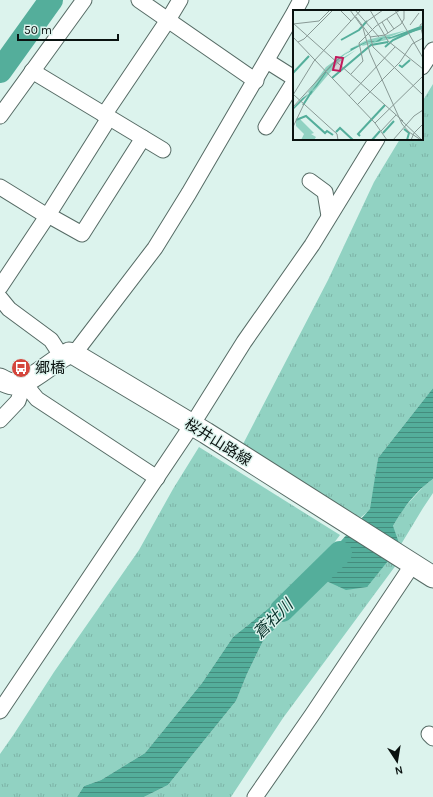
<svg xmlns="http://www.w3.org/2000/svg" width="433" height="797" font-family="Karla,'Noto Sans JP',sans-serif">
<defs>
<pattern id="grass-tufts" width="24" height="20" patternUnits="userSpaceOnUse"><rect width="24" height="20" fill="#91d2c2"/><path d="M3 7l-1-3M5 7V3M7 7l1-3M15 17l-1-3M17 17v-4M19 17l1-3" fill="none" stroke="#7cb3a6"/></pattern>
<pattern id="water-rules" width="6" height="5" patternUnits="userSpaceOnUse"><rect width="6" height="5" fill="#54ae9b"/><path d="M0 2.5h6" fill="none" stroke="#448c7d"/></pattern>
</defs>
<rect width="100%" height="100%" fill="#dcf3ed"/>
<g fill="url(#grass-tufts)">
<path d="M433,84V388L378,458L371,509L360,518L242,446L328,280L374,182L400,139H422V102Z"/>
<path d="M199,447L340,535L311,573L393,526L402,510L425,485L433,479V493L423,508L400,546L402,557L283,718L231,797H144L168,785L236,701L247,674L263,641L298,605L311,574L233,637L202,683L145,753L101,780L84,786L77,797H0V754L14,734L54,672L139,550L173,489Z"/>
</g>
<path fill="url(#water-rules)" d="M433,388V479C416,491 403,508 393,526L400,546L367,587L346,590L311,574L298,605L263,641L247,674L236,701L168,785L144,797H77L84,786L101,780L145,753L202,683L233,637L311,574L370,509L378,458Z"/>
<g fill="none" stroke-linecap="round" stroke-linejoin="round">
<g stroke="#54ae9b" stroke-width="24">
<path d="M0,71L51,0"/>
<path d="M282,610L340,553"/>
</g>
<g stroke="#566b65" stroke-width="17">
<g id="street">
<path d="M139,0L256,81"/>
<path d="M295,11L301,0"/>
<path d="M267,61L294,78"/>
<path d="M422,67L433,50"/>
<path d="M32,71L163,150"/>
<path d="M104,115L168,20L180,0"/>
<path d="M0,116L84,0"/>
<path d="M109,118L48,215L82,234L143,138"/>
<path d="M266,127L294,82"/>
<path d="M310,181L325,192L329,216"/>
<path d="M0,187L47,216"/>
<path d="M0,287L48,215"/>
<path d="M0,298L9,309L51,340L62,357"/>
<path d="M74,354L155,248L189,193L294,13"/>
<path d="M24,383L37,399L157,478"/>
<path d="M0,420L18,401L24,383"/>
<path d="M0,711L192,425L244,342L312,245L377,139"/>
<path d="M429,734L433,738"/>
<path d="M255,797L312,715L413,564"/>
</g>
</g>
<g stroke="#566b65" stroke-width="23">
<path id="secondary" d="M0,379C5,382 9,384 15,384C26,385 52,363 62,357L69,353L74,354L206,433L433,577"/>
</g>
<use href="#street" stroke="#fff" stroke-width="15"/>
<use href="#secondary" stroke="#fff" stroke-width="21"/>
</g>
<defs>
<g id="bus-disc" transform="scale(1)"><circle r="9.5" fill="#d4463c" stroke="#dcf3ed"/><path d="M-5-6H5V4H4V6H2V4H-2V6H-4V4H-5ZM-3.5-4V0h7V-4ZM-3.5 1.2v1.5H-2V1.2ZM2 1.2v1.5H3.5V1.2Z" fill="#fff"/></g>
</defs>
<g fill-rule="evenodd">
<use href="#bus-disc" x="21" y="368"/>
</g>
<g text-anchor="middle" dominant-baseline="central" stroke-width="3" stroke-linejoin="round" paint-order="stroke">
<g font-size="15" fill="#0a1210" stroke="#dcf3ed" text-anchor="start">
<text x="35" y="368">郷橋</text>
</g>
<g font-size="15" fill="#0a1210" stroke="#dcf3ed">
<text transform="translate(218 442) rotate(32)">桜井山路線</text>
</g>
<g font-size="16" font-style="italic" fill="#0a352d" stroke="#dcf3ed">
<text transform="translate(273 619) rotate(-45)">蒼社川</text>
</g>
</g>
<g transform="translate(293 10)">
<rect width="130" height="130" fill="#dcf3ed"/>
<path d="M114,20L94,28L117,23L109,26L69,36L70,34L65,35L55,41L46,50L63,40L45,53L18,85L15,82L33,57L59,38L66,34L74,30Z" fill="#91d2c2"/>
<path d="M7,109L21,123L18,124L23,127L21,130H8L11,124L3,116V111Z" fill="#91d2c2"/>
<path d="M130,15V19L95,29L96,28H90L87,31L83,32H74L51,45L40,54L39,55L38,57L34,61H33V63L24,76L0,100V98L20,77L10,88L18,82L33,61L42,51L58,40L57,39L73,32L80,31L82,32L88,28L98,27Z" fill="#54ae9b"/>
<path fill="none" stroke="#54ae9b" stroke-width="2" d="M48,30L66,20L74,11M92,37L100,30L124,19M106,55L109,57L117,50M0,63L16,46M39,68L78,35L95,32M10,95L19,81M3,110L13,106L32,123L34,121L40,125M111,119L116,123L114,130M43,122L47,118L60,130M90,123L101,111M67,126L65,124L92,95M79,130L87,121"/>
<path fill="none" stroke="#889995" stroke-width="1" d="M47,0L58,11M57,0L70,18L77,43L109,114L116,122L128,130M62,0L86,27M77,0L95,31L130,59M102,0L130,48M63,7L77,26L80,37L130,85M94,9L101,19M73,12L90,0M89,12L95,23M130,13L127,15L130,26M0,14L26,11L37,0M1,14L110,111M117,15L126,3M0,27L82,113L94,130M77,27L92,25L108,14L111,9V0M5,32L11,29L40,0M58,64L70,51L66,33L83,16L107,0M0,85L21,51L68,0M1,85L44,124L45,130M56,86L102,37M64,95L107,52L119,34L130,28M0,97L42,51M108,110L129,130M82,113L130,66M0,117L11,94M88,121L103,105M100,130L121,106L130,100M118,130L121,123L130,114"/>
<path fill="#c2185b" fill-opacity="0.15" stroke="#c2185b" stroke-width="2" d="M43,47L50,48L47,61L40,60Z"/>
<rect width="130" height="130" fill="none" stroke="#0a1210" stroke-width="2"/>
</g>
<g transform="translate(397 761) rotate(168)" stroke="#dcf3ed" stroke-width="3" paint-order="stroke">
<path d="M0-3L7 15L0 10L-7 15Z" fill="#0a1210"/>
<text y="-6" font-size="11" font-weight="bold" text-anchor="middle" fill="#0a1210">N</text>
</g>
<path d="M18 34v6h100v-6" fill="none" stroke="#0a1210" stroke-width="2"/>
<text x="24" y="34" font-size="12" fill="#0a1210" stroke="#dcf3ed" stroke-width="3" paint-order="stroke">50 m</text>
</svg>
